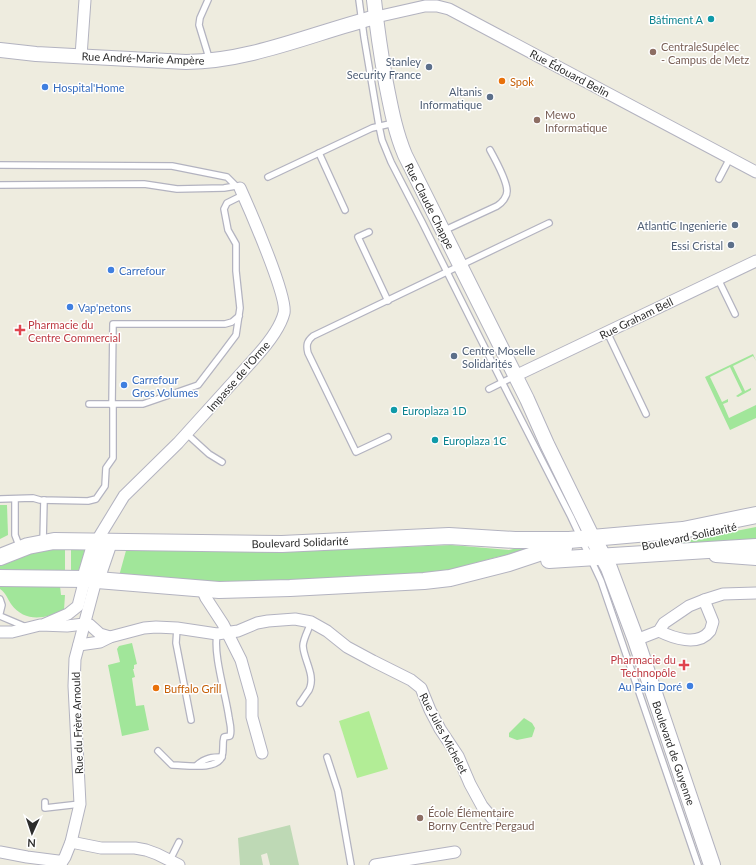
<svg xmlns="http://www.w3.org/2000/svg" width="756" height="865" font-family="Lato,sans-serif">
<rect width="100%" height="100%" fill="#eeecdf"/>
<g fill="#a1e69a">
<path d="M753,354L756,361L753,356L733,366L745,391L751,388V390L738,397L736,396L742,392L730,367L710,377L722,402L728,399V402L723,404L729,418L756,405V418L730,430L705,377Z"/>
<path d="M0,505H7L8,535L0,539Z"/>
<path d="M756,527V541L678,545L680,542Z"/>
<path d="M451,545L509,550L525,546L547,548L497,557L453,569L424,574L391,577L221,582L119,576L127,547H328L378,548Z"/>
<path d="M65,546V573L0,572V562L36,549Z"/>
<path d="M71,546L87,548L82,572L71,573Z"/>
<path d="M0,585L60,586L61,595H65L64,610C45,619 25,623 11,604C7,598 6,593 0,589Z"/>
<path d="M132,643L137,664L134,665V669H133L135,677L132,678L136,706L144,705L149,730L122,736L108,665L120,662L117,649L119,646Z"/>
<path d="M524,718L532,723L535,728L532,737L517,740L509,737V733Z"/>
</g>
<path fill="#bed9b5" d="M290,825L299,865H270L267,853L261,855L263,865H240L238,838Z"/>
<path fill="#b2ed96" d="M369,711L388,769L357,778L339,721Z"/>
<g fill="none" stroke-linecap="round" stroke-linejoin="round">
<g stroke="#b3b3c0" stroke-width="8">
<g id="service">
<path d="M208,0L200,18L199,25L210,61"/>
<path d="M359,0L364,37L379,126L382,140L391,162L422,222L502,382L571,517L601,581L698,865"/>
<path d="M319,153L345,210"/>
<path d="M0,165L172,166L227,177L236,186L240,188"/>
<path d="M268,177L372,128L394,123"/>
<path d="M719,179L730,158"/>
<path d="M0,185L144,184L177,189L224,188L236,186"/>
<path d="M443,231L497,206C502,203 507,197 507,191C507,182 495,159 490,150"/>
<path d="M369,232L358,237L388,301"/>
<path d="M718,279L735,314"/>
<path d="M607,332L646,414"/>
<path d="M489,389L515,376"/>
<path d="M89,404H143L198,385L224,351L236,335L240,308L236,271V244L228,230L224,209L227,203L243,195"/>
<path d="M112,405L113,324H225L232,322L239,316"/>
<path d="M187,434L209,454L222,462"/>
<path d="M388,437L356,452L308,353C306,345 307,341 313,336L549,223"/>
<path d="M0,499L33,498L40,500L88,501L96,499L105,486L106,468L113,458V405"/>
<path d="M15,499V535L20,548"/>
<path d="M43,542L44,500"/>
<path d="M0,599L2,605L0,613"/>
<path d="M0,616L26,627"/>
<path d="M177,628L176,643L191,720"/>
<path d="M300,703C303,699 306,694 309,690C316,675 304,661 303,646C303,639 309,629 311,622"/>
<path d="M158,751L172,765C184,765 218,771 222,756C224,750 222,744 224,737L230,736C232,730 230,724 229,718C226,695 213,655 217,634"/>
<path d="M327,757L338,791L351,865"/>
<path d="M197,765C205,758 212,757 222,757"/>
<path d="M45,802V808L80,804"/>
<path d="M170,860L179,842"/>
</g>
</g>
<g stroke="#b3b3c0" stroke-width="13">
<g id="minor">
<path d="M376,17L425,6H437L449,9L756,172"/>
<path d="M81,56L85,0"/>
<path d="M515,376L756,261"/>
<path d="M96,542L124,496L178,443L254,359C265,347 280,329 284,313C288,297 249,208 240,188"/>
<path d="M202,589L206,598L223,624L241,660L252,699V717L262,753"/>
<path d="M45,624L68,614L78,606L85,579"/>
<path d="M659,631C673,638 698,647 710,631C711,629 712,624 713,622L704,600"/>
<path d="M0,632H12L40,625L67,626L84,624L90,625L100,634L110,637"/>
<path d="M636,640L659,631L664,623L689,606L704,600L723,594L756,593"/>
<path d="M79,645L100,642L110,637L144,628L156,627L177,628L217,634L238,631L257,623L268,621L295,619L311,622L327,631L347,647L373,661L411,680L421,688L430,710L440,729L458,756L470,784L482,806L492,818"/>
<path d="M71,842L101,848H135L146,850L157,854L179,865"/>
<path d="M0,852L27,857L58,861L61,863"/>
<path d="M60,865L65,857L71,842L80,804L74,686L75,659L96,580"/>
<path d="M375,865L455,852"/>
</g>
</g>
<g stroke="#b3b3c0" stroke-width="16">
<g id="tertiary">
<path d="M374,0C377,28 381,55 386,83C391,108 395,131 405,155L527,399L547,444L593,538"/>
<path d="M0,50L36,54L186,62C252,61 313,33 376,17"/>
<path d="M716,555L756,558"/>
</g>
</g>
<g stroke="#b3b3c0" stroke-width="18">
<g id="secondary">
<path d="M593,538L609,568L636,640L712,865"/>
<path d="M0,557L28,546L54,541L282,544L449,536L515,540H569L683,530L756,515"/>
<path d="M549,560L756,547"/>
<path d="M0,578L85,579L219,590L290,588L424,581L450,578L509,563L548,550L564,548"/>
<path d="M85,579L96,542"/>
<path d="M96,580L109,542"/>
</g>
</g>
<use href="#service" stroke="#fff" stroke-width="5.5"/>
<use href="#minor" stroke="#fff" stroke-width="11"/>
<use href="#tertiary" stroke="#fff" stroke-width="14"/>
<use href="#secondary" stroke="#fff" stroke-width="16"/>
</g>
<g fill="#0f9aa8" stroke="#fff" stroke-width="1.5">
<circle cx="711" cy="19" r="4"/>
<circle cx="394" cy="410" r="4"/>
<circle cx="435" cy="440" r="4"/>
</g>
<g fill="#8d6e63" stroke="#fff" stroke-width="1.5">
<circle cx="653" cy="52" r="4"/>
<circle cx="537" cy="120" r="4"/>
<circle cx="420" cy="818" r="4"/>
</g>
<g fill="#5c6f8a" stroke="#fff" stroke-width="1.5">
<circle cx="429" cy="67" r="4"/>
<circle cx="490" cy="97" r="4"/>
<circle cx="735" cy="225" r="4"/>
<circle cx="731" cy="245" r="4"/>
<circle cx="454" cy="356" r="4"/>
</g>
<g fill="#e8710a" stroke="#fff" stroke-width="1.5">
<circle cx="502" cy="81" r="4"/>
<circle cx="156" cy="688" r="4"/>
</g>
<g fill="#3f7fe0" stroke="#fff" stroke-width="1.5">
<circle cx="45" cy="87" r="4"/>
<circle cx="111" cy="270" r="4"/>
<circle cx="70" cy="307" r="4"/>
<circle cx="124" cy="385" r="4"/>
<circle cx="690" cy="686" r="4"/>
</g>
<g fill="#e0444e" stroke="#fff" stroke-width="1.5">
<path d="M18 324h4v4h4v4h-4v4h-4v-4h-4v-4h4z"/>
<path d="M682 659h4v4h4v4h-4v4h-4v-4h-4v-4h4z"/>
</g>
<g text-anchor="middle" dominant-baseline="central" stroke-width="3" stroke-linejoin="round" paint-order="stroke">
<g font-size="11" fill="#0d838f" stroke="#fff" text-anchor="start">
<text x="703" y="19" text-anchor="end">Bâtiment A</text>
<text x="402" y="410">Europlaza 1D</text>
<text x="443" y="440">Europlaza 1C</text>
</g>
<g font-size="11" fill="#785e54" stroke="#fff" text-anchor="start">
<text x="661" y="46">CentraleSupélec<tspan x="661" dy="13">- Campus de Metz</tspan></text>
<text x="545" y="114">Mewo<tspan x="545" dy="13">Informatique</tspan></text>
<text x="428" y="812">École Élémentaire<tspan x="428" dy="13">Borny Centre Pergaud</tspan></text>
</g>
<g font-size="11" fill="#2d2d2d" stroke="#fff">
<text transform="translate(143 58) rotate(2)">Rue André-Marie Ampère</text>
<text transform="translate(570 73) rotate(28)">Rue Édouard Belin</text>
<text transform="translate(430 206) rotate(63)">Rue Claude Chappe</text>
<text transform="translate(636 318) rotate(-26)">Rue Graham Bell</text>
<text transform="translate(238 376) rotate(-49)">Impasse de l'Orme</text>
<text transform="translate(689 536) rotate(-12)">Boulevard Solidarité</text>
<text transform="translate(300 542) rotate(-2)">Boulevard Solidarité</text>
<text transform="translate(77 723) rotate(-92)">Rue du Frère Arnould</text>
<text transform="translate(444 733) rotate(62)">Rue Jules Michelet</text>
<text transform="translate(674 753) rotate(71)">Boulevard de Guyenne</text>
</g>
<g font-size="11" fill="#4e5e75" stroke="#fff" text-anchor="end">
<text x="421" y="61">Stanley<tspan x="421" dy="13">Security France</tspan></text>
<text x="482" y="91">Altanis<tspan x="482" dy="13">Informatique</tspan></text>
<text x="727" y="225">AtlantiC Ingenierie</text>
<text x="723" y="245">Essi Cristal</text>
<text x="462" y="350" text-anchor="start">Centre Moselle<tspan x="462" dy="13">Solidarités</tspan></text>
</g>
<g font-size="11" fill="#c56008" stroke="#fff" text-anchor="start">
<text x="510" y="81">Spok</text>
<text x="164" y="688">Buffalo Grill</text>
</g>
<g font-size="11" fill="#366cbe" stroke="#fff" text-anchor="start">
<text x="53" y="87">Hospital'Home</text>
<text x="119" y="270">Carrefour</text>
<text x="78" y="307">Vap'petons</text>
<text x="132" y="379">Carrefour<tspan x="132" dy="13">Gros Volumes</tspan></text>
<text x="682" y="686" text-anchor="end">Au Pain Doré</text>
</g>
<g font-size="11" fill="#be3a42" stroke="#fff" text-anchor="start">
<text x="28" y="324">Pharmacie du<tspan x="28" dy="13">Centre Commercial</tspan></text>
<text x="676" y="659" text-anchor="end">Pharmacie du<tspan x="676" dy="13">Technopôle</tspan></text>
</g>
</g>
<g transform="translate(32 833) rotate(183)" stroke="#ffffff" stroke-width="3" paint-order="stroke">
<path d="M0-3L7 15L0 10L-7 15Z" fill="#2d2d2d"/>
<text y="-6" font-size="11" font-weight="bold" text-anchor="middle" fill="#2d2d2d">N</text>
</g>
</svg>
